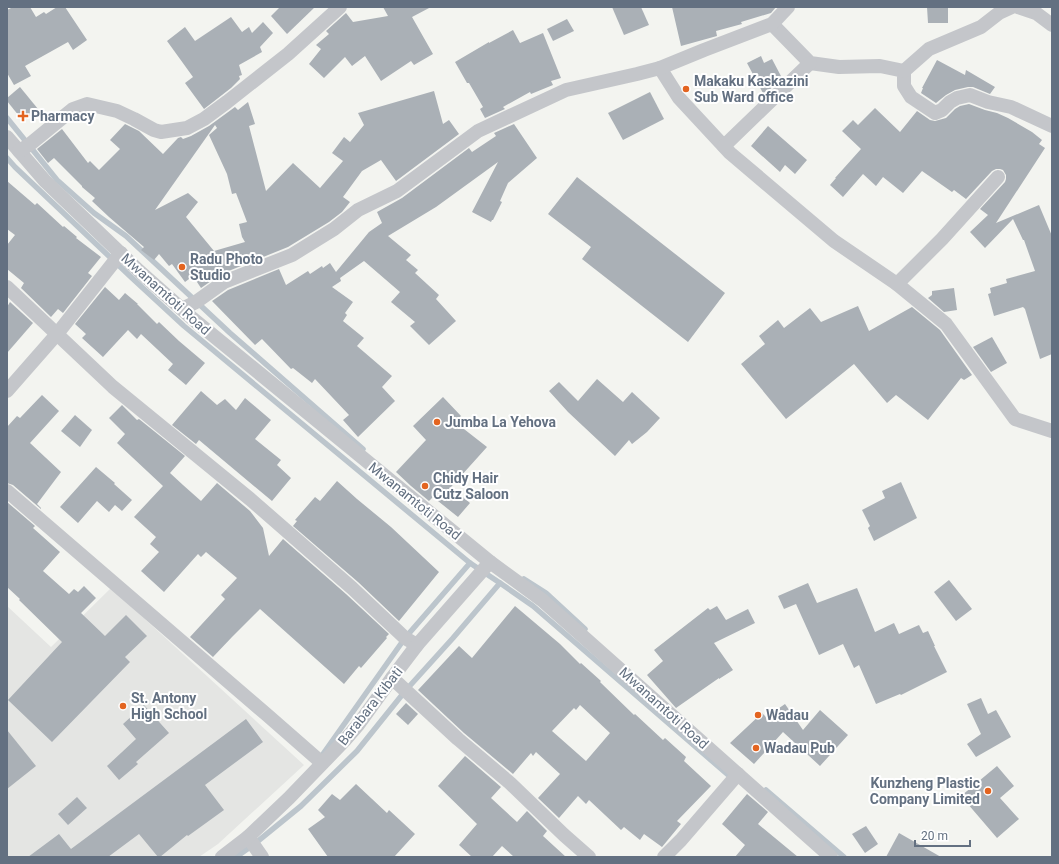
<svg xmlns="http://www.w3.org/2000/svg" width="1059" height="864" font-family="Roboto,sans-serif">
<rect width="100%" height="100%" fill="#f3f4f0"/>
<path fill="#e4e5e3" d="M111,588L304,765L218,844L199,857H7V606L51,647Z"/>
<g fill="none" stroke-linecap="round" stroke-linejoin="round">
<g stroke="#bcc5cc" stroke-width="5.5">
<path d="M7,118L57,180L94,213L126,236L230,333L363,449"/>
<path d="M7,158L15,167L132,278L184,326L470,563L500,583L533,606L734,780"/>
<path d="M524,579L546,593L585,629"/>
<path d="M323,754L405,638L470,563"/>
<path d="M766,790L844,857"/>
<path d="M236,857L253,845L301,806L357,751L406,690L453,638L500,583"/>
</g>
</g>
<g fill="#aab0b6" fill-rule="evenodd">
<path d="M13,7H30L36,17L44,12L46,14L57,7H65L87,40L73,50L68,42L25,66L31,76L14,85L7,73V10Z"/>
<path d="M280,7H315L287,34L271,16Z"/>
<path d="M383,7H431L412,17L433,54L414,65L411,61L381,81L365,56L352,66L345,57L324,78L309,64L321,49L316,45L329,34L326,31L346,13L353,22L388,16Z"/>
<path d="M612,7H641L649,25L624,35Z"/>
<path d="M672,7H776L771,13L741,22L742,24L716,31L717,36L681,46Z"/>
<path d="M927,7H948V23H928Z"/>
<path d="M231,17L242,32L249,27L252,33L263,22L273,33L260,47L262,52L239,65L242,75L239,76L240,79L231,88L204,109L185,83L193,77L167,41L185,27L195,41Z"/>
<path d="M567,19L574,31L553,41L547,29Z"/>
<path d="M513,30L520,43L543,33L561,78L551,81L553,85L531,94L530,92L503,107L505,109L485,118L480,109L483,107L469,83H467L455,62L489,42V43Z"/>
<path d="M761,56L764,63L772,59L782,78L764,95L747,63Z"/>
<path d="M937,60L965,75L966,70L995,87L990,94L973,87H968L955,90L946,95L936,103L921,93L923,88H922Z"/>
<path d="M20,87L38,109L23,121L7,101V98Z"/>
<path d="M434,91L443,124L449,120L459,134L396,181L381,160L362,171L343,197L350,202L342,212L329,222L288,247L221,274L201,288L193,276L185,282L172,264L169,266L159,254L154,260L141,250L144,247L109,217L92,201L95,198L82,187V186L54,158L48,163L37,149L62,129L88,163L90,161L99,170L120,149L110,140L125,124L139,131L163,154L178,138L181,137L183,139L191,136L209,126L235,107L238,110L248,102L255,124L249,126L266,191L293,163L320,188L343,161L332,153L344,137L350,142L364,125L358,113ZM215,125L217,128L209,135L227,174L232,194L236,193L247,222L239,224L242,237L245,242L214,251L186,217L198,202L188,193L155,210Z"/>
<path d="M650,92L664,119L623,140L608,113Z"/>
<path d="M969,104L985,110L997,113L1008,118L1032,132L1042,140L1039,144L1045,148L996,223L1039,205L1052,236V354L1040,359L1025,309L1023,307L994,316L988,294L991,293L990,288L1007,283L1006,279L1035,271L1024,240H1023L1013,219L985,248L970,232L988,215L980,209L1005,182L1006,179V175L1003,170L1000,169H996L992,171L966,199L954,190L952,192L922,171L903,193L883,177L876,186L863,174L843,197L830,185L836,178H835L861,149L842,131L853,120L858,125L875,108L900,132L917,111L930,120L935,121L946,118L955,109L960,106Z"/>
<path d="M514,124L537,158L508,183L500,201L502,202L493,220H492L491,222L472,212L498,162L436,207L388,236L411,255L406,260L418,270L415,273L439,295L436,299L456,321L429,345L410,326L415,322L391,302L400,292L364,261L340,278L341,281L332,287L353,302L345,313L347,315L343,321L364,338L357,346L392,376L382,387L395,401L358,437L343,420L349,415L315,379L312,383L293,368L291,369L262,339L255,345L212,301L228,290L279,269L286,285L308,271L310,274L322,266L323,268L330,263L336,272L369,232L382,223L377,212L402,198L469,148L472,152L496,136L494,133Z"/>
<path d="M768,126L807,160L795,174L785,165L780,172L751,146Z"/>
<path d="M577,177L725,293L688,342L582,259L591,247L548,214Z"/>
<path d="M7,181L35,205L37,203L63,227L64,226L77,237L76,238L101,257L88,273L92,276L63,313L58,309L51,317L21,288L24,283L7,269V245L15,235L7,229Z"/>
<path d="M105,287L119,300L125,293L138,304H137L157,324L159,322L179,341L205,363L186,385L168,370L173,364L141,334L137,339L128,330L103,357L82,338L86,334L75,324Z"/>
<path d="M954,288L957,310L944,312L928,298L932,295V291Z"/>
<path d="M10,302L33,323L7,353V307Z"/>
<path d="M858,306L869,331L912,307L940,330L972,375L964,380L961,378L928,420L896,395L887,403L854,364L786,419L741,364L765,344L759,336L778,320L784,328L810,308L821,322Z"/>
<path d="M992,337L1007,363L991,372L973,347Z"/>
<path d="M597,379L623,402L632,392L660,418L647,432L632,444L629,440L615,456L568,412L549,391L559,382L578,401Z"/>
<path d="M201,391L217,405L225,399L236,410L245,398L271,420L255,439L281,460L277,465L291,478L272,501L199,440L196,444L172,425Z"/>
<path d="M42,395L59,411L30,443L61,472L37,504L41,508V509L13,485L7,483V427L17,416L20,418Z"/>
<path d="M443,397L461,416L455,422L487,447L451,487L470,503L458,517L433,497L429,501L411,486L396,472L426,440L413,426Z"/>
<path d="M122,405L137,420L139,419L185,456L170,473L183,485L201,501L217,483L250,511L263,528L269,556L283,539L346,594L389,634L386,637L387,638L361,668L359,666L344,684L260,609L232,637L213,657L190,637L225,599L221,595L237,578L206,552L201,557L198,554L164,592L141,571L159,552L150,544L156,537L134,517L163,486L117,443L125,434L109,418Z"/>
<path d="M75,415L92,430L80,447L61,431Z"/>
<path d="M96,467L115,483L114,484L132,500L122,511L115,505L109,512L97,501L78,523L60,507Z"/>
<path d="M337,481L357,499L391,527L439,572L399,621L358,582L293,526L297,521L295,520L315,497L320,501Z"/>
<path d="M901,482L917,518L874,541L868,528L870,526L862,510L885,498L882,491Z"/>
<path d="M7,502L35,526L33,528L60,552L43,571L69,594L74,589L78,592L84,586L96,598L81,613L105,636L126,615L147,636L125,657L130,662L52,742L8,700L62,642L19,600L20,599L7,587Z"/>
<path d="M949,580L972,609L956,621L934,592Z"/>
<path d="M808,583L817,603L857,588L875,632L894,623L899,634L919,625L923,633L928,631L935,646H934L947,672L901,695L900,694L876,704L859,665L854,668L843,644L819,655L796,604L784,609L778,596Z"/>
<path d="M515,606L560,644L580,664L581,663L601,681L600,682L634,715L635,714L663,740L665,738L686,757L684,761L711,786L677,821L681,824L662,847L644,834L640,840L624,827L621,830L589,800L586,804L578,796L559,818L538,798L560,774L536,752L533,756L531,753L513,774L464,733L418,690L459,646L472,658ZM580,705L610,733L586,761L552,731L574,708L576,710Z"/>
<path d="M717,606L726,620L748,609L755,623L714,643L733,670L719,679V678L676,708L647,675L663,661L654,650L708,608L710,610Z"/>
<path d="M981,698L988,714L996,710L1011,737L976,757L967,744L981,734L967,704Z"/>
<path d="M406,703L418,714L408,725L396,714Z"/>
<path d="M785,704L803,730L820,710L848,735L820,766L783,732L754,764L730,743L762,713L766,717Z"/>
<path d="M144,705L169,733L136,762L138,764L119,780L107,766L136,739L123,724Z"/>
<path d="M246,719L263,742L205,785L224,810L188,836L187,835L160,857H158L139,834L108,857H28L59,834L71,849Z"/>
<path d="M7,730L36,766L7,789Z"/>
<path d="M465,756L501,787L491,798L517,822L527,811L547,831L543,836L566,857H514L502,846L492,857H472L459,845L477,824L438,786Z"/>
<path d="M997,766L1014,786L1000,798L1019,819L997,838L961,796Z"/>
<path d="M356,784L387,813L389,810L415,834L394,857H328L308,829L325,817L318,810L332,794L340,800Z"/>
<path d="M747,794L768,812L758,824L798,857H735L745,845L722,824Z"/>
<path d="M77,797L87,808L68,825L58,814Z"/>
<path d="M866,826L878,844L865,853L852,834Z"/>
<path d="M899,833L941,857H886Z"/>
</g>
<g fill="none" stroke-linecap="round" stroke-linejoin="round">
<g stroke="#c4c6ca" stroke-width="14">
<path d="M1018,7L1036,13L1052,25"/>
<path d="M772,24L810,63L839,67L880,66L904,71V86L911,97L935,113L942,110L950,102L957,98L970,95L988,102L1011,107L1052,126"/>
<path d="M660,68L679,98L730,153L834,241L897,284L946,324L1015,419L1052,431"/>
<path d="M904,71L929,49L981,27L999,13L1012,7"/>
<path d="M7,137L45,181L139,271L193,319L490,562L542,600L831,857"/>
<path d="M724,146L810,63"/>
<path d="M19,151L29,145L73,109L87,104L117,111L134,119L154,130L161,132L187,128L204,119L227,102L288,54L340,7"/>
<path d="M897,284L942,239L998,177"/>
<path d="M7,287L113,387L250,499L352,588L405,638L417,645"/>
<path d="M182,309L196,302L224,282L292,255L334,229L358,210L397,191L478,131L566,90L637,74L660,68L704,50L772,24L788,7"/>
<path d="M7,391L57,334L121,253"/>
<path d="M7,491L266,714L322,763"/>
<path d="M392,678L458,739L510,783L564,835L589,857"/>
<path d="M248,837L262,857"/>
<path d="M222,857L248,837L289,798L345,740L358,725L392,678L417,645L490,562"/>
<path d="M664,857L681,840L738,774"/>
</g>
</g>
<g fill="#e36420" stroke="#fff" stroke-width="1.5">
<circle cx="686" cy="89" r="4"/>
<path d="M21 110h4v4h4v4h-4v4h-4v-4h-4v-4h4z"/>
<circle cx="182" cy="267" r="4"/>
<circle cx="437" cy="422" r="4"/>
<circle cx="425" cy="486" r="4"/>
<circle cx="123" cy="706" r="4"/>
<circle cx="758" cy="715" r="4"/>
<circle cx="756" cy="748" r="4"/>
<circle cx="988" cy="791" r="4"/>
</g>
<g text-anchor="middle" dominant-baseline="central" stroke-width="4" stroke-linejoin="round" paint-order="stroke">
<g font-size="14" font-weight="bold" fill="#637081" stroke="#fff" text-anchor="start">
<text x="694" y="81">Makaku Kaskazini<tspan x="694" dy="16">Sub Ward office</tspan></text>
<text x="31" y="116">Pharmacy</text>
<text x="190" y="259">Radu Photo<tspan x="190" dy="16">Studio</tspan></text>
<text x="445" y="422">Jumba La Yehova</text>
<text x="433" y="478">Chidy Hair<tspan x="433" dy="16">Cutz Saloon</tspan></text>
<text x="131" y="698">St. Antony<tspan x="131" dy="16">High School</tspan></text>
<text x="766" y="715">Wadau</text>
<text x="764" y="748">Wadau Pub</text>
<text x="980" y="783" text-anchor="end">Kunzheng Plastic<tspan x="980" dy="16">Company Limited</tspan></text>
</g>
<g font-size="14" fill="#637081" stroke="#fff">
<text transform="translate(166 294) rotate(42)">Mwanamtoti Road</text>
<text transform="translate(415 501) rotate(39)">Mwanamtoti Road</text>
<text transform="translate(370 706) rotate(-52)">Barabara Kibati</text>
<text transform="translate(664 708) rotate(42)">Mwanamtoti Road</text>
</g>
</g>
<rect width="1059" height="864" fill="none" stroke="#637081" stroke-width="16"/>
<path d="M915 840v6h55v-6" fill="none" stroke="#637081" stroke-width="2"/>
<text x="921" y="840" font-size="12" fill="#637081" stroke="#ffffff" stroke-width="3" paint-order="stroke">20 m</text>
</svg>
